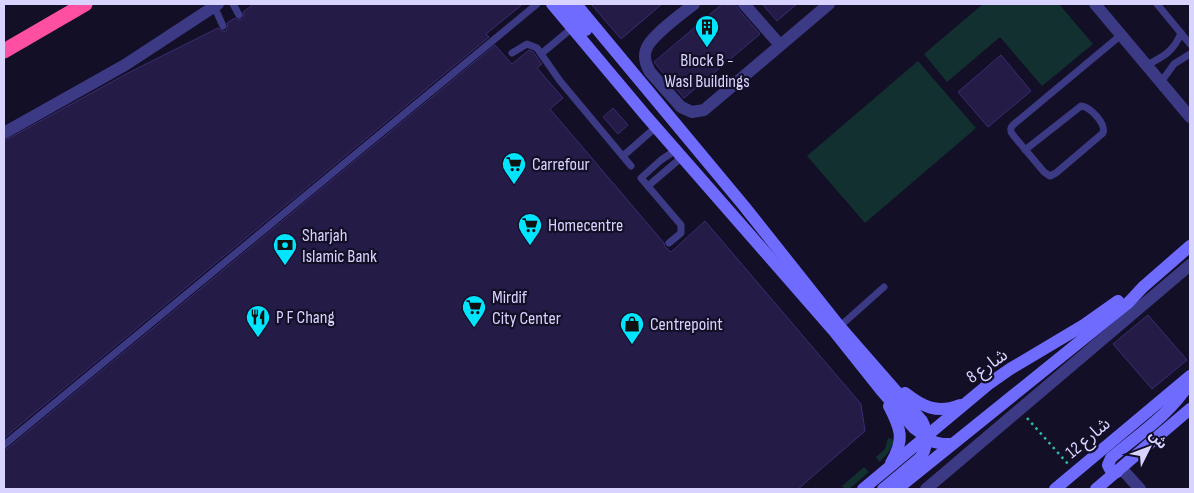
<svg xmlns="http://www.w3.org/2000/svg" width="1194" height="493" font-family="'Sofia Sans Condensed','Noto Sans Arabic',sans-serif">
<rect width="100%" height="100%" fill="#130f26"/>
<g fill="#12302f">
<path d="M983,4H1059L1093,44L1042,86L1000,37L947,82L924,54Z"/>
<path d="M918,61L976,128L865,223L807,156Z"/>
<path d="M888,438L894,440C891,450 887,455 879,462L876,457L885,449Z"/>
<path d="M864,467L869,472L849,489H845L842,486Z"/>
</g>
<g fill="#241b47" stroke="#3b2d73">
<path d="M254,4H523L486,34L489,37L4,438V141L128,73L218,28L222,31H226L228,27L227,23L235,18L238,20L242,19L244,16L243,12Z"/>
<path d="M591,4H662L621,39Z"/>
<path d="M722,4H735L738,9L760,34L684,98L654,62Z"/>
<path d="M762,4H797L777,21Z"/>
<path d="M495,45L512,64L529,50L533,52L542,64L537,68L563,98L550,109L664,243L665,247L671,252L705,221L861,404L865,431L798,489H4V450L7,449Z"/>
<path d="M1001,55L1031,91L988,127L958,92Z"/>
<path d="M613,108L628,125L618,134L603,117Z"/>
<path d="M1148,315L1187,360L1152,389L1113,344Z"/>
</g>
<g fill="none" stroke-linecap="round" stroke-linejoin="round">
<path stroke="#2fb8b0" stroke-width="2.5" stroke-dasharray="2.5 4" stroke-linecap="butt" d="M1027,418L1068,464"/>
<g stroke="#3d3a85" stroke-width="7">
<path d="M233,4L239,15"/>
<path d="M1157,4L1190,44"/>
<path d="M214,6L223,26"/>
<path d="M512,53L527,44L537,48L560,81L631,166"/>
<path d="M541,54L572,28"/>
<path d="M1147,65C1163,57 1174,51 1181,33"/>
<path d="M1161,82L1174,64L1190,54"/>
<path d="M1025,150L1081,106C1091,107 1106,124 1103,133L1056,173L1050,176L1044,172L1013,135C1010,132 1010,128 1013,125L1121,35"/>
<path d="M623,156L656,127"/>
<path d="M648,186L682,157"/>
<path d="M669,243L681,233V225L641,178L661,160L676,150"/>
<path d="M838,328L884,287"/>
<path d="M4,445L537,4"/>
</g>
<g stroke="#3d3a85" stroke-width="12">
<path d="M694,4C683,13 649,37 646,50C643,58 646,65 650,72L681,107L692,112L704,110L829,4"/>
<path d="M744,4L780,45"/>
<path d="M1095,4L1190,117"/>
<path d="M4,133L125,65L218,4"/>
<path d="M1121,468L1140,489"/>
<path d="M926,489L1190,265"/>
</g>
<g stroke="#6f6bff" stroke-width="12">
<path d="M552,4L646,116L834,331L881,390L914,428L934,442L943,444H952"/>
<path d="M564,4L586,30"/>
<path d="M576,4L744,206L840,327L922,421C928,432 928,448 920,458L883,489"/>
<path d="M905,393C923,407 937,414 960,405"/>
<path d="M889,406C901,429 905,440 891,463"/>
<path d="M1117,472L1110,469L1108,465L1111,458C1138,435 1170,414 1189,384"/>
<path d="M863,489L990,383L1010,369L1084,325L1118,301"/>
<path d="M897,489L1129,302L1143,287L1190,246"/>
<path d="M1055,489L1190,376"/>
<path d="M1096,489L1190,409"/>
</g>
<path stroke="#ff4fa3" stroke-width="15" d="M4,51L85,4"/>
</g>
<defs>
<g id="building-pin" transform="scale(1.25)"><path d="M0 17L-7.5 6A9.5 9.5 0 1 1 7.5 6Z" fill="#00e5ff" stroke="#130f26"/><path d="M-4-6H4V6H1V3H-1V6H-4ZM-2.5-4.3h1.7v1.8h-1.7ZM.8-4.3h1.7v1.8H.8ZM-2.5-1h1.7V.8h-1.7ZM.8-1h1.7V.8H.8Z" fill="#111"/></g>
<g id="supermarket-pin" transform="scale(1.25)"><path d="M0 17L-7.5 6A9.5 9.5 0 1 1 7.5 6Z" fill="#00e5ff" stroke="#130f26"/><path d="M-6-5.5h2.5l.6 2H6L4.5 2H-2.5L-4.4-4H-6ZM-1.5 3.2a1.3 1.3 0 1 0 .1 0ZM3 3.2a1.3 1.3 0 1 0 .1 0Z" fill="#111"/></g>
<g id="bank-pin" transform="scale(1.25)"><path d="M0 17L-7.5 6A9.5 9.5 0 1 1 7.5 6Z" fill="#00e5ff" stroke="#130f26"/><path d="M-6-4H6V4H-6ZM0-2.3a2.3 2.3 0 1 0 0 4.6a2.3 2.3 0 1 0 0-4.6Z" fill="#111"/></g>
<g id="restaurant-pin" transform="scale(1.25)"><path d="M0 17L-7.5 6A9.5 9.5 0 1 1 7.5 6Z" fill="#00e5ff" stroke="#130f26"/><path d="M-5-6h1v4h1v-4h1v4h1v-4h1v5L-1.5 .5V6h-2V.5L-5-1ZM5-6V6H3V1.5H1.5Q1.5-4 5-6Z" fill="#111"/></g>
<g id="shop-pin" transform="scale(1.25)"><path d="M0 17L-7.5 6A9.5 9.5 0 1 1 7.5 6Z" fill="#00e5ff" stroke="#130f26"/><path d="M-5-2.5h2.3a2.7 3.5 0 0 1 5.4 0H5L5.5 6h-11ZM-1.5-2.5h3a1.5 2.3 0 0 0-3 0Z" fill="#111"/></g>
</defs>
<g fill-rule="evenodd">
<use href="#building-pin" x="707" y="27"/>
<use href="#supermarket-pin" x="514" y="164"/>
<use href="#supermarket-pin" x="530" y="225"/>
<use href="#bank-pin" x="285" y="245"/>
<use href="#supermarket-pin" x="474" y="307"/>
<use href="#restaurant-pin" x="258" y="317"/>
<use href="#shop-pin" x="632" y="324"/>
</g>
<g text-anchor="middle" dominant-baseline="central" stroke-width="4.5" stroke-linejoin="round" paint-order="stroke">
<g font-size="18" fill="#d9d4ff" stroke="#130f26" text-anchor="start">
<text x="707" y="60" text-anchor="middle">Block B -<tspan x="707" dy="21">Wasl Buildings</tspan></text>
<text x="532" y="164">Carrefour</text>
<text x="548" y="225">Homecentre</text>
<text x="302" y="235">Sharjah<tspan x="302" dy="21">Islamic Bank</tspan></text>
<text x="492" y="297">Mirdif<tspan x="492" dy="21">City Center</tspan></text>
<text x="276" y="317">P F Chang</text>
<text x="650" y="324">Centrepoint</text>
</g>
<g font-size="18" fill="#d9d4ff" stroke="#130f26">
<text transform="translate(987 366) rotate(-35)">شارع 8</text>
<text transform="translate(1088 438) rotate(-40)">شارع 12</text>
</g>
</g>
<rect width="1194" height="493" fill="none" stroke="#d9d4ff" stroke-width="10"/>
<g transform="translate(1149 448) rotate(48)" stroke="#130f26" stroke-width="4" paint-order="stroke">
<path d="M0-4L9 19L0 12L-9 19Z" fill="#d9d4ff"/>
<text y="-8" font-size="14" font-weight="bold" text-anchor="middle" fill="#d9d4ff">ش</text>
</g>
</svg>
